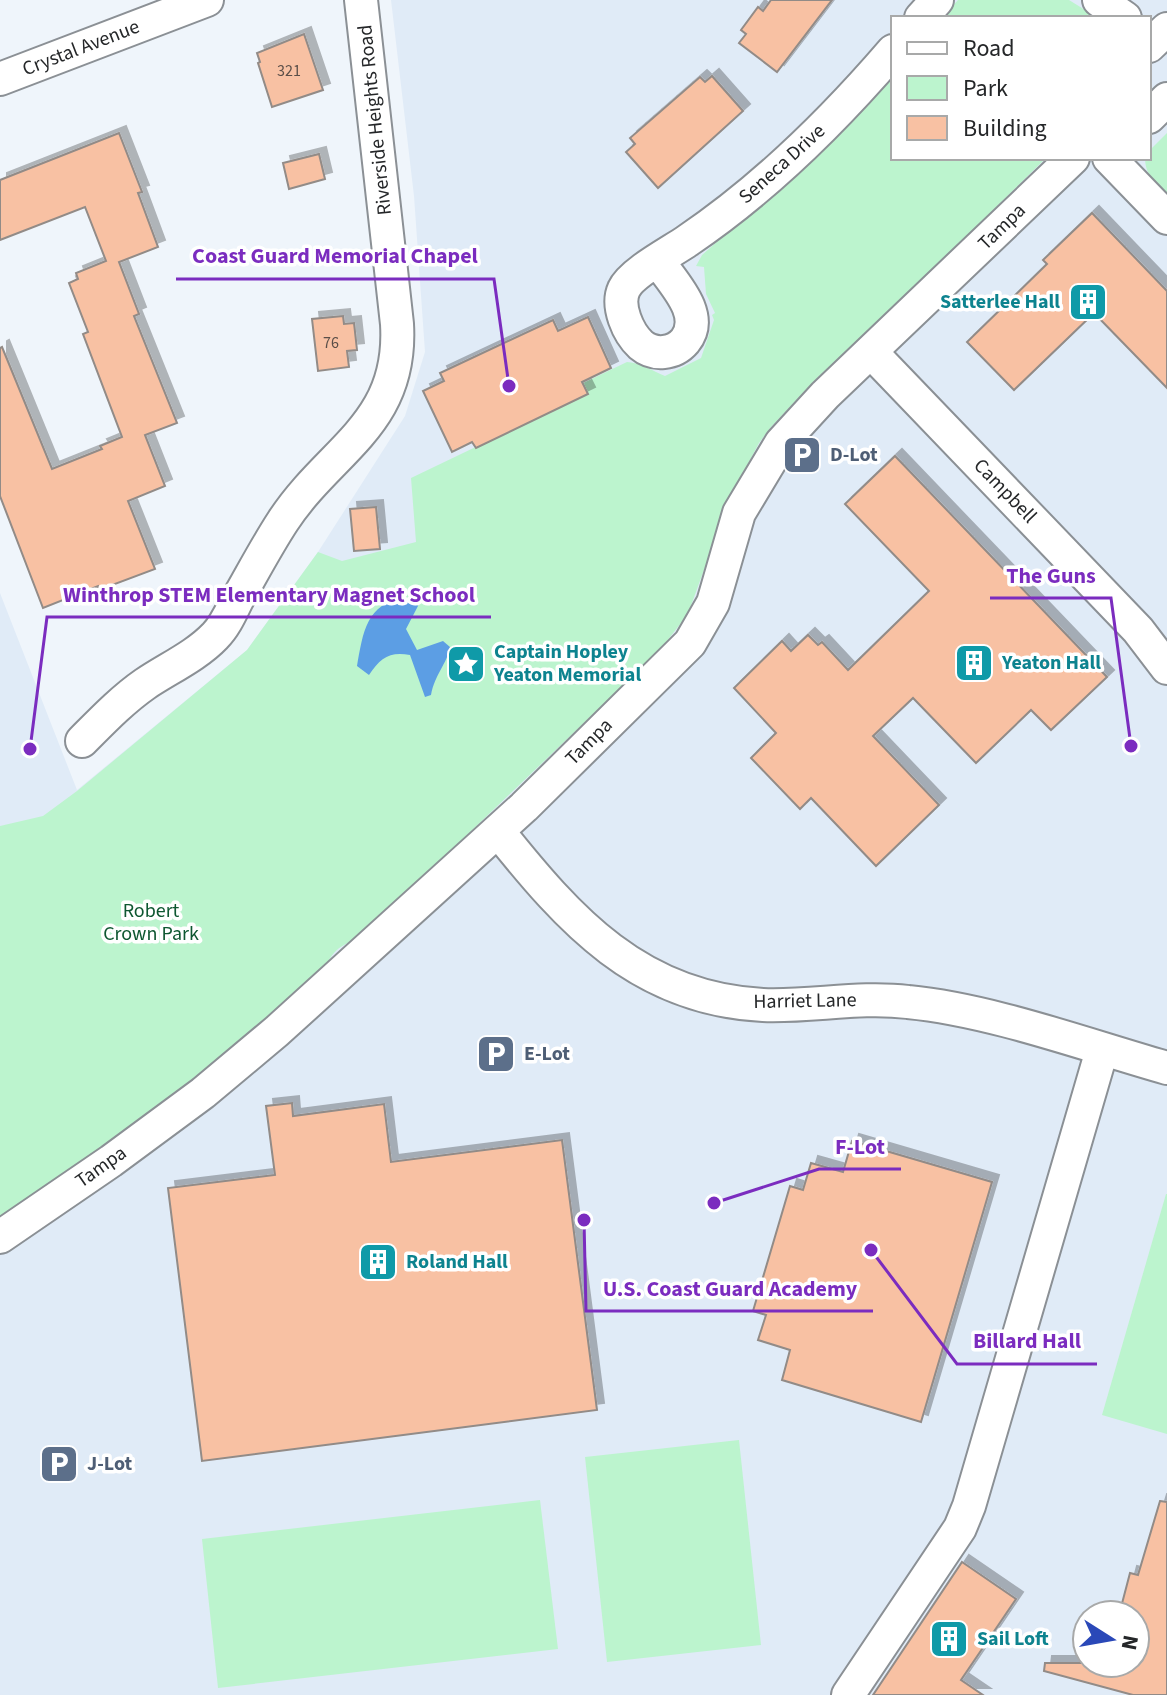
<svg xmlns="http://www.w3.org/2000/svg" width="1167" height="1695" font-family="'Source Sans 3',sans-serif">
<defs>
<filter id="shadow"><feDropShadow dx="7" dy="-7" stdDeviation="0" flood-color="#0004"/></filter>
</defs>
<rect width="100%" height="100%" fill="#eff5fb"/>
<path fill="#e0ebf7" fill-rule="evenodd" d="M391,0H1167V1695H0V593L77,790L247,650L318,552L405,416L425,352L414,196ZM893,18H1149V158H893ZM1087,1615H1135V1663H1087Z"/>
<g fill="#bcf4ce">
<path d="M958,0H1069L1098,18H942Z"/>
<path d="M893,72V158H1046L918,284L817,378L771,427L759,443L730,498L688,614L660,650L367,931C343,949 337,941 323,972L195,1082L0,1223V826L43,816L77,791L247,650L318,552L342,561L416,542L411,478L588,393L583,383L627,362C638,362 653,371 665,376L701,358L714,320L712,315L715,313L706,294L704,267L696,266L702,255L782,184Z"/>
<path d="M1167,133V196C1156,184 1145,175 1145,158H1149V151Z"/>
<path d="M1166,1194H1167V1434L1102,1415Z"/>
<path d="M739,1440L761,1645L607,1662L585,1457Z"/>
<path d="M540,1500L558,1649L218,1688L202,1539Z"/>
</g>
<path fill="#5c9ee4" d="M405,598L415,599L418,606L406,629L417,650L443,641L450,647C447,664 435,674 431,695L425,697L410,655C390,651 380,658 369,675L357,666C363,633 366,603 405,598Z"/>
<g fill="#f8c1a3" stroke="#928b87" stroke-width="2" filter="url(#shadow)">
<path d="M771,0H832L777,72L739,43L746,34L741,30L758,7L763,11Z"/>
<path d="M304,34L323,90L272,107L258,63L260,62L257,53Z"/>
<path d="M712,76L743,111L658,188L626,152L635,144L630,138L700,77L705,82Z"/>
<path d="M119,133L142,192L138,193L158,247L119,262L139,314L134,316L177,423L145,435L165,486L128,501L155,569L99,590L98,586L43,608L0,496V348L2,347L52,469L102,449L100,446L122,437L83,334L88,332L69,283L78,279L76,273L106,261L85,207L0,240V180Z"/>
<path d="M319,154L325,179L289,189L283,163Z"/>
<path d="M1092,213L1167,291V388L1094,313L1014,390L967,342L1047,264L1043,260Z"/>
<path d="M343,316L344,324L354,323L357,350L347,351L349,367L318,371L312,319Z"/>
<path d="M588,317L611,368L582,382L588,394L476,448L472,442L452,452L423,391L444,381L440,373L553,320L558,331Z"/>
<path d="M895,456L1107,677L1051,730L1031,710L976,763L913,698L873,736L939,805L876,866L811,798L800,809L751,758L776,733L734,688L782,641L791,651L808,635L818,645L822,642L848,670L929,591L845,504Z"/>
<path d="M376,507L380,549L354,551L350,509Z"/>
<path d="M292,1103L293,1116L384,1104L391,1162L562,1140L597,1410L202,1461L168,1188L275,1175L266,1106Z"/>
<path d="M852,1141L992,1182L921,1422L782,1380L790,1350L758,1340L766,1315L753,1311L790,1186L803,1190L811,1163L843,1172Z"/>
<path d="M1160,1501L1167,1502V1695H1133L1044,1671L1045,1663H1135V1615H1119L1130,1573L1138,1575Z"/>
<path d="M962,1562L1016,1599L961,1680L983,1695H873Z"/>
</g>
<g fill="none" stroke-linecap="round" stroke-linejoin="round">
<g stroke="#8b9095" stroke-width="36">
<g id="minor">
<path d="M1099,0L1125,18"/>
<path d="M921,18L937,0"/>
<path d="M1149,46L1167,29"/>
<path d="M0,79L207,0"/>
<path d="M1149,117L1167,99"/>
<path d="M1109,158L1167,218"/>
<path d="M658,261C673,283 706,315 685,341C674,354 654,356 641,345C628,333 616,306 624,289C631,273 671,252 687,241C764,189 832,122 893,51"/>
<path d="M871,352L1138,630L1167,668"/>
<path d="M82,741C102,721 122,700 145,684C167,669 196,656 215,636C225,626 231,612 237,600C252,574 266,547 283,521C330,449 403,425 397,324L361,0"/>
<path d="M498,831C569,920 639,999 763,1005C811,1007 859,996 908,1002C991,1010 1086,1045 1167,1068"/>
<path d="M0,1237L111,1161L203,1093L277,1031L524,807L690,643L713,603L739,513L781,443L825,395L1073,158"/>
<path d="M848,1695L960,1528L969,1506L1102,1050"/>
</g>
</g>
<use href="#minor" stroke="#fff" stroke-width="32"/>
</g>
<defs>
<g id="building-square" transform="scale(2)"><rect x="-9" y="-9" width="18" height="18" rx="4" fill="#0f9aa8" stroke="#fff"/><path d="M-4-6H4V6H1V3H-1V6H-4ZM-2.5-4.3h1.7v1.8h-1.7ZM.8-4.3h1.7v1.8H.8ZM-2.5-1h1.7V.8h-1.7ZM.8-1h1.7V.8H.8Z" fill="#fff"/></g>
<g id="parking-square" transform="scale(2)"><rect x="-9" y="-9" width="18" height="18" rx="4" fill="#5c6f8a" stroke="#fff"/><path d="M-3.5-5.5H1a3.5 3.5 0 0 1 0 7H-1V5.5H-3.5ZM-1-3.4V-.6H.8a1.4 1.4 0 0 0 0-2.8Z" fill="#fff"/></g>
<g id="sight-square" transform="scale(2)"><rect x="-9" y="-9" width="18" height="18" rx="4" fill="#0f9aa8" stroke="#fff"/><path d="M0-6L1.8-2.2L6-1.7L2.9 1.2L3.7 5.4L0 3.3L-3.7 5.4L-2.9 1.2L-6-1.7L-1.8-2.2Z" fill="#fff"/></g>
</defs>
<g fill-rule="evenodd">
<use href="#building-square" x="1088" y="302"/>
<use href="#parking-square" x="802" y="455"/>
<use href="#building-square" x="974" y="663"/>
<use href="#sight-square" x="466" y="664"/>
<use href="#parking-square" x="496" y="1054"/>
<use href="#building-square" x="378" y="1262"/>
<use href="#parking-square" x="59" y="1464"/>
<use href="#building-square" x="949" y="1639"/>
</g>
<g text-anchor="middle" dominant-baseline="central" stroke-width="7" stroke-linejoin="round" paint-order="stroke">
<g font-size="16" fill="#5a4e48">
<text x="289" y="71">321</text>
<text x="331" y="343">76</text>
</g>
<g font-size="20" fill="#252729" stroke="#fff">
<text transform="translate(81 48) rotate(-21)">Crystal Avenue</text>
<text transform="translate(375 120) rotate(-96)">Riverside Heights Road</text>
<text transform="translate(782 164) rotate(-42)">Seneca Drive</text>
<text transform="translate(1002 227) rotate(-44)">Tampa</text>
<text transform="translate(1005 491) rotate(46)">Campbell</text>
<text transform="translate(589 742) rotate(-45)">Tampa</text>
<text transform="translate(805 1001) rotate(-1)">Harriet Lane</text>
<text transform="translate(101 1167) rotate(-35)">Tampa</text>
</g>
<g font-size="20" font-weight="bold" fill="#0d838f" stroke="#fff" text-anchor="start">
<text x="1060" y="302" text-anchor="end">Satterlee Hall</text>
<text x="494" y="652">Captain Hopley<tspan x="494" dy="23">Yeaton Memorial</tspan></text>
<text x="1002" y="663">Yeaton Hall</text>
<text x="406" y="1262">Roland Hall</text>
<text x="977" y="1639">Sail Loft</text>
</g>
<g font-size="20" font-weight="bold" fill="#4e5e75" stroke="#fff" text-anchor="start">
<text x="830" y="455">D-Lot</text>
<text x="524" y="1054">E-Lot</text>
<text x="87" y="1464">J-Lot</text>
</g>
<g font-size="20" fill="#0e5731" stroke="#fff">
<text x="151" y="911">Robert<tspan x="151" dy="23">Crown Park</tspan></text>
</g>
</g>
<path fill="none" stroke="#7b2cbf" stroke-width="3" d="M509 386L494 279H176M1131 746L1111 598H990M30 749L47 617H491M714 1203L819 1169H901M584 1220L586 1311H873M871 1250L957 1364H1097"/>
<g fill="#7b2cbf" stroke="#fff" stroke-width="3">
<circle cx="509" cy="386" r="8"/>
<circle cx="1131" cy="746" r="8"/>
<circle cx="30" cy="749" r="8"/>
<circle cx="714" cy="1203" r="8"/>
<circle cx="584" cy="1220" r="8"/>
<circle cx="871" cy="1250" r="8"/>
</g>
<g font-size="22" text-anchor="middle" font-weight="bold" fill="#7b2cbf" stroke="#fff" stroke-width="7" stroke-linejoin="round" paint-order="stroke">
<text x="335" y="263">Coast Guard Memorial Chapel</text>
<text x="1051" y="583">The Guns</text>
<text x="269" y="602">Winthrop STEM Elementary Magnet School</text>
<text x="860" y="1154">F-Lot</text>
<text x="730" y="1296">U.S. Coast Guard Academy</text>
<text x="1027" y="1348">Billard Hall</text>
</g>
<rect x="891" y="16" width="260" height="144" fill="#ffffff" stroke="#a8a9a9" stroke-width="2"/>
<rect x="907" y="42" width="40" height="12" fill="#ffffff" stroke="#a8a9a9" stroke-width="2"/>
<text x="963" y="56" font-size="24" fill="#252729">Road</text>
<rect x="907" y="76" width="40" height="24" fill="#bcf4ce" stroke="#a8a9a9" stroke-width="2"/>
<text x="963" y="96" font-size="24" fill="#252729">Park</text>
<rect x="907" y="116" width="40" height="24" fill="#f8c1a3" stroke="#a8a9a9" stroke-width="2"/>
<text x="963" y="136" font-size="24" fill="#252729">Building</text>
<g transform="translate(1111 1639) rotate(101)"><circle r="38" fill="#ffffff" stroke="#a8a9a9" stroke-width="2"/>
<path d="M0-6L14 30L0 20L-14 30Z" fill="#2a48b8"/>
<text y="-12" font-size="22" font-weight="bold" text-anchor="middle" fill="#252729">N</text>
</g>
</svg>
